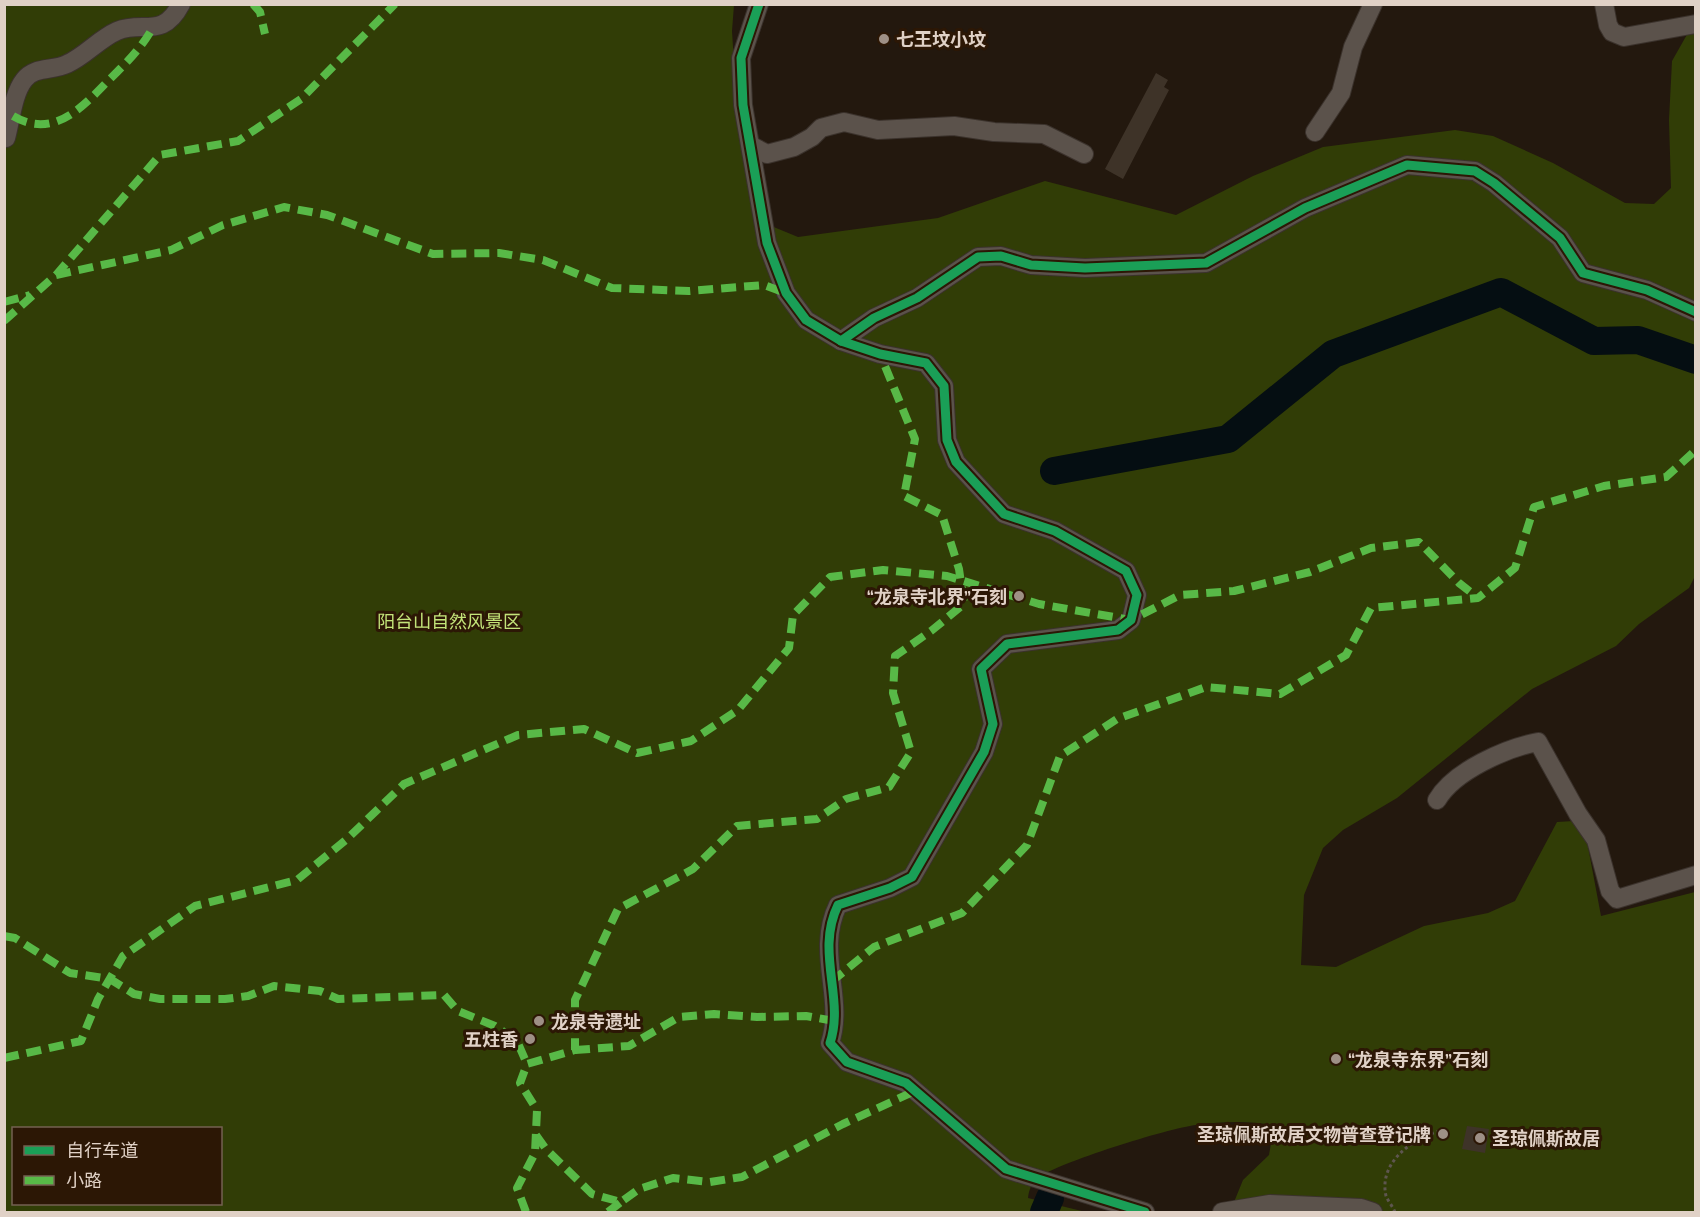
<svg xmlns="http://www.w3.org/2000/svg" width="1700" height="1217" font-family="'Exo 2','Noto Sans SC',sans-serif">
<rect width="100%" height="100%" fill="#23180e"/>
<path fill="#313d06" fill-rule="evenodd" d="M5,5H734L732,31L737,110L764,223L798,237L938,218L1045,181L1176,215L1253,176L1323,147L1455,130L1493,136L1553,163L1625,203L1654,204L1671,188L1669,120L1672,61L1689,31L1695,29V576L1689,588L1639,624L1616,646L1532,689L1397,798L1343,830L1323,848L1304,895L1301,965L1336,967L1424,926L1488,913L1515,901L1557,822L1574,821L1586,836L1601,916L1695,892V1212H1386L1343,1202L1232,1207L1243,1180L1269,1155L1274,1126C1250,1120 1221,1122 1196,1125C1169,1128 1057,1163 1038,1178C1031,1184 1029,1190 1028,1198L1086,1212H5ZM14,1128H220V1204H14Z"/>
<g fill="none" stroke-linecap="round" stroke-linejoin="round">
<g stroke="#050e12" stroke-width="28">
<path d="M1054,471L1228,439L1333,354L1501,292L1594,341L1638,340L1696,360"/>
<path d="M1044,1212L1050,1198"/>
</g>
</g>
<g fill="#3e3328">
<path d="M1156,73L1168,80L1164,87L1169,90L1123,179L1105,169Z"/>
<path d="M1467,1126L1489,1129L1485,1153L1462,1149Z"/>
</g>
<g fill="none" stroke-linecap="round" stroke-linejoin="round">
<g stroke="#3b322c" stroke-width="20">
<g id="minor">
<path d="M759,4L741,58L743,105L767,243L786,293L806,320L841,341L880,354L926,363L944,386L947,440L956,462L1004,514L1055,531L1126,571L1137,595L1131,620L1118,630L1007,644L981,669L993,724L984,752L912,877L890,888L838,905C815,952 845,998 830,1043L847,1062L906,1083L1006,1169L1145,1212"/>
<path d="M1604,4L1608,25L1612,32L1624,37L1696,24"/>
<path d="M1315,132L1341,93L1353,47L1373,4"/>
<path d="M6,138C11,120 13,94 24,80C34,66 53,71 67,64C85,56 99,39 117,31C143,20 162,40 181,4"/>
<path d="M752,146L767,154L794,147L812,137L821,128L844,122L878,130L954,126L994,132L1044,134L1084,154"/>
<path d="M841,341L874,318L917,298L978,257L1001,256L1031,265L1085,268L1206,263L1305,208L1407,165L1475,171L1494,183L1560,238L1583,273L1647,290L1696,312"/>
<path d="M1437,800C1454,771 1506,748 1538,742L1578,814L1596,840L1610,891L1617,899L1696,875"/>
<path d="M1222,1212L1270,1204L1361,1208L1373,1212"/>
</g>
</g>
<path stroke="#5e564f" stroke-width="3" stroke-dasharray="3 3" stroke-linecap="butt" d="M1395,1212C1393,1207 1388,1201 1386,1196C1378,1161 1415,1137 1443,1130"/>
<use href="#minor" stroke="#5b524b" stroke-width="18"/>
<g stroke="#58b947" stroke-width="8" stroke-dasharray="15 8" stroke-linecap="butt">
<path d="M253,4L260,12L265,34"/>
<path d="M13,116C52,139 81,109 107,82C124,65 140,50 152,29"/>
<path d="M56,275L171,250L223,225L284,207L327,215L433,254L499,253L543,260L612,288L689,291L764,285L786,293"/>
<path d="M4,302L30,295"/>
<path d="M4,321L56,275L160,155L238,141L301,99L395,4"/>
<path d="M4,936L15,938L70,973L110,979L134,994L160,999H225L248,996L274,986L320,991L338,999L444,995L458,1011L495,1026L517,1041L527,1064"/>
<path d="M831,982L874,947L962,913L1027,845L1060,756L1117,719L1206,687L1280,694L1346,655L1371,608L1478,598L1515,568L1534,507L1604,486L1666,477L1696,450"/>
<path d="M575,1050L629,1046L679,1017L714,1014L757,1017L806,1016L834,1021"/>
<path d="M4,1058L81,1041L98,999L123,956L195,906L297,880L347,839L404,784L518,735L584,729L637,753L691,741L738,710L789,648L793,615L830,577L883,570L947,576L1039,604L1131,620L1180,595L1234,591L1310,572L1371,548L1419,542L1459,583L1478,598"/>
<path d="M536,1135L546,1149L592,1194L621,1202L639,1189L673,1178L710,1182L742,1177L843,1124L915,1091"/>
<path d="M526,1212L517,1188L535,1153L537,1110L520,1083L527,1064L575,1050V1000L618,909L693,869L737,826L817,819L846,799L889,787L911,752L893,693L895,656L931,631L964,604L959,569L942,515L904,496L915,439L880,354"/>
<path d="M608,1212L621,1202"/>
</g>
<g stroke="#2c1705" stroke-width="13">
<g id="cycleway">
<path d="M759,4L741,58L743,105L767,243L786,293L806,320L841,341L880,354L926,363L944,386L947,440L956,462L1004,514L1055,531L1126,571L1137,595L1131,620L1118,630L1007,644L981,669L993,724L984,752L912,877L890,888L838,905C815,952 845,998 830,1043L847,1062L906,1083L1006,1169L1145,1212"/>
<path d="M841,341L874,318L917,298L978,257L1001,256L1031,265L1085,268L1206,263L1305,208L1407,165L1475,171L1494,183L1560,238L1583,273L1647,290L1696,312"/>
</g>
</g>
<use href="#cycleway" stroke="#1a9f57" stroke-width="9"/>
</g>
<g fill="#9e9086" stroke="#2c1705" stroke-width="2">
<circle cx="884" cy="39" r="6"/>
<circle cx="1019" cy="596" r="6"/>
<circle cx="539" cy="1021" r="6"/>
<circle cx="530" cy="1039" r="6"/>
<circle cx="1336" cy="1059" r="6"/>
<circle cx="1443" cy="1134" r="6"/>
<circle cx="1480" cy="1138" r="6"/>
</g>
<g text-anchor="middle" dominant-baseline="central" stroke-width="6" stroke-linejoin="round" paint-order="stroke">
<g font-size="18" font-weight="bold" fill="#e0d1c6" stroke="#2c1705" text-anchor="start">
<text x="896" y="39">七王坟小坟</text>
<text x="1007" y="596" text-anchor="end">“龙泉寺北界”石刻</text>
<text x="551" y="1021">龙泉寺遗址</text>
<text x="518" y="1039" text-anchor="end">五炷香</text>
<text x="1348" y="1059">“龙泉寺东界”石刻</text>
<text x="1431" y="1134" text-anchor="end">圣琼佩斯故居文物普查登记牌</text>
<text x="1492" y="1138">圣琼佩斯故居</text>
</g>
<g font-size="18" fill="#c3e479" stroke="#2c1705">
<text x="449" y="621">阳台山自然风景区</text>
</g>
</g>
<rect width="1700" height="1217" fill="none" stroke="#e0d1c6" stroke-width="12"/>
<rect x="12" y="1127" width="210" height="78" fill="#2c1705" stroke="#746152" stroke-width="1.5"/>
<rect x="24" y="1146" width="30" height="9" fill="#1a9f57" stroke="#746152" stroke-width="1.5"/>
<text x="66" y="1157" font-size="18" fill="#e0d1c6">自行车道</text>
<rect x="24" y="1176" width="30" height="9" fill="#58b947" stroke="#746152" stroke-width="1.5"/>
<text x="66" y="1187" font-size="18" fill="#e0d1c6">小路</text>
</svg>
